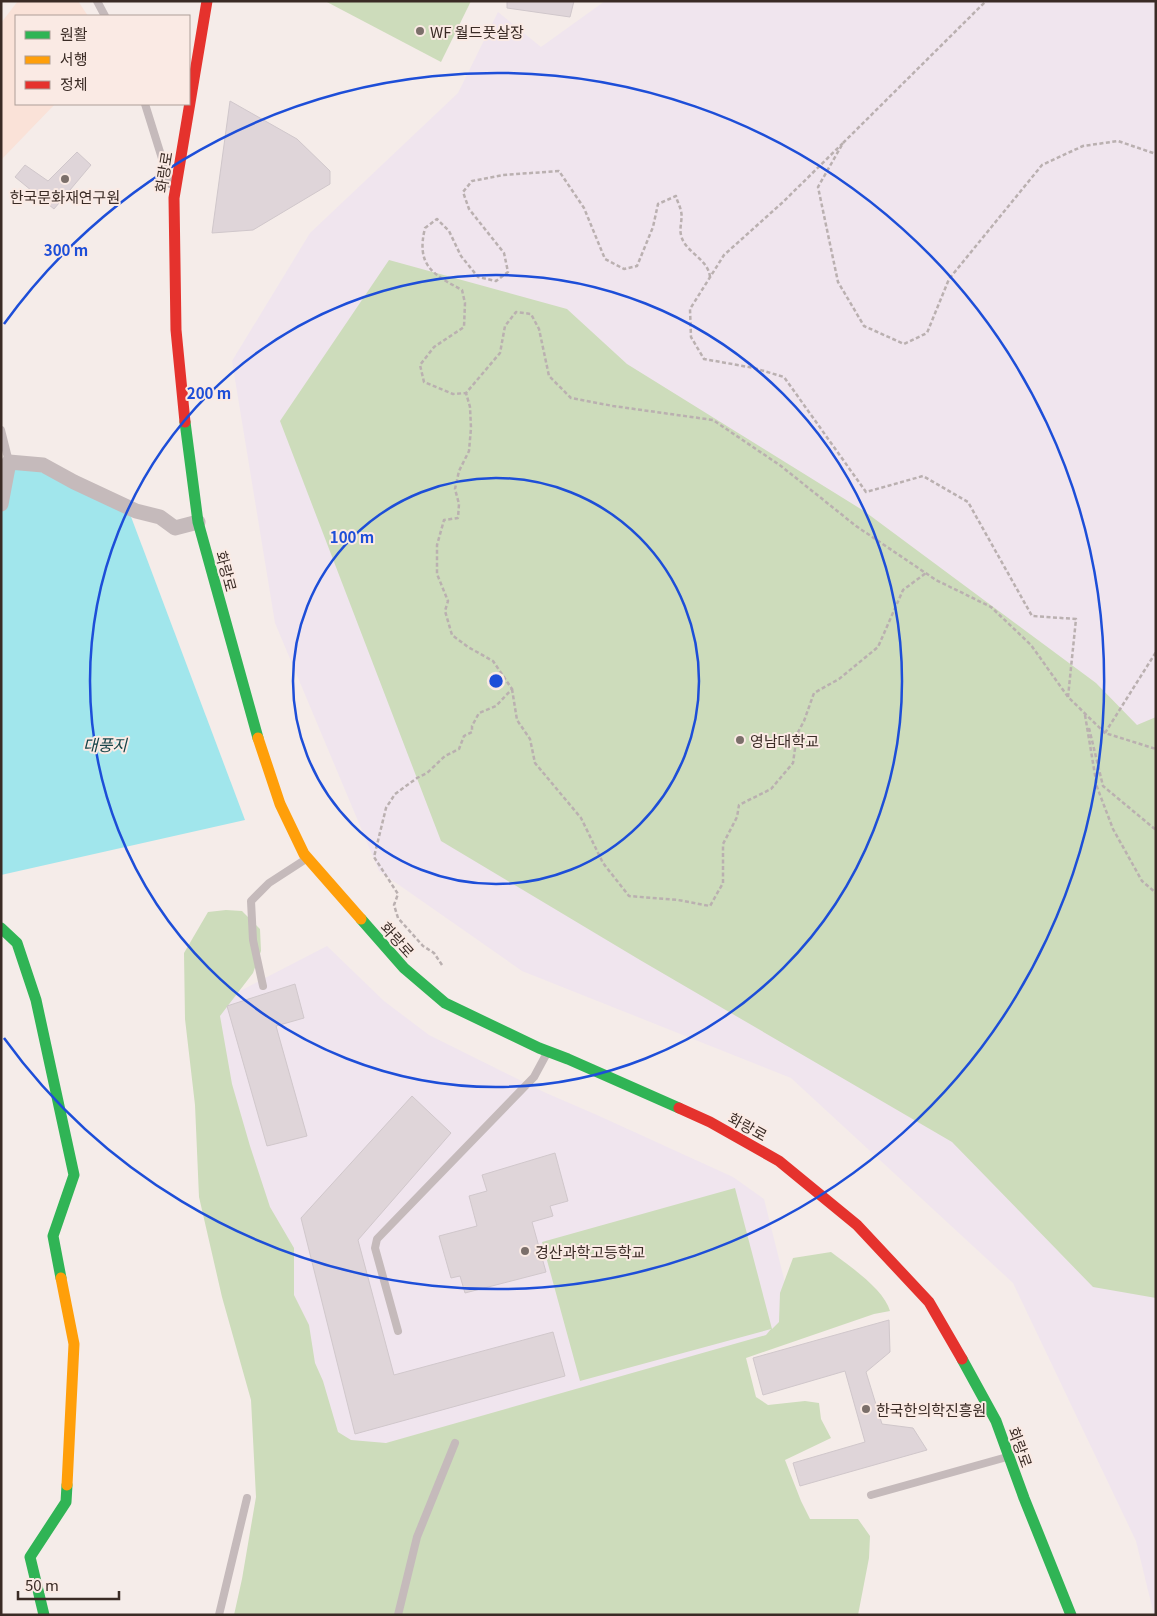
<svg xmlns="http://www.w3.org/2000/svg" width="1157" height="1616" font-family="Georgia,'Noto Sans KR',serif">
<rect width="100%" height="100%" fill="#f5ece9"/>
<path fill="#fae2d8" d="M18,1H78L88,16H16V104H55L1,160V23Z"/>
<g fill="#f0e5ee">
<path d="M605,1H1156V1615H1154L1136,1541L1013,1283L791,1078L522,971L379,871L275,623L232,361L310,233L458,93L498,12L541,47Z"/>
<path d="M327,946L384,1001L429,1035L546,1093L597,1115L733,1177L764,1199L790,1303L779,1340L330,1463L207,1008Z"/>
</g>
<g fill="#cddcbb">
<path d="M325,1H471L441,62Z"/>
<path d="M389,260L567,309L627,364L864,511L1096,683L1137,725L1156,717V1298L1093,1287L952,1142L640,960L441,841L280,421Z"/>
<path d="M226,910L242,911L260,929L261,951L253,973L220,1016L232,1084L250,1146L270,1207L294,1248V1295L309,1325L315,1363L323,1381L338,1432L351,1440L386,1443L766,1335L771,1329L580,1381L542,1242L735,1188L772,1329L779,1322L780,1293L793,1258L831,1252C848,1265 884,1289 890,1311L874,1314L746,1358L756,1397L768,1405L805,1401L819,1403L821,1419L831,1438L785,1460L801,1501L810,1519H858L870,1536L869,1558L858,1615H234L242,1579L256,1497L251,1400L222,1297L199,1197L195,1105L185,1019L184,953L208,912Z"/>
</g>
<path fill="#a1e6ec" d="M9,462L124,498L245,820L1,875V485Z"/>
<g fill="#dfd5d9" stroke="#d0c7cb">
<path d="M507,1H574L570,17L507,8Z"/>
<path d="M230,101L297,139L330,171V184L253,230L212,233Z"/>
<path d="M77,152L91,165L54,209L15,177L25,165L48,181Z"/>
<path d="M295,984L304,1018L276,1026L307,1136L267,1146L227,1006Z"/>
<path d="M412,1096L451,1133L358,1240L394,1375L553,1332L565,1376L355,1434L301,1218Z"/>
<path d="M555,1153L568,1201L550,1206L553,1216L532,1222L546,1272L465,1293L460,1276L451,1278L439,1236L477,1226L469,1196L487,1191L482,1175Z"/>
<path d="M889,1320L890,1352L866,1372L882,1424L913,1428L927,1450L800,1486L793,1463L865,1442L845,1371L763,1395L753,1358Z"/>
</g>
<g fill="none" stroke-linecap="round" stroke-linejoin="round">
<g stroke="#bab0b0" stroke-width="2.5" stroke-dasharray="4 2.5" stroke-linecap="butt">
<path d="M843,143L986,1"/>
<path d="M710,277C708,258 685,253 681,235C679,228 683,219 681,211C680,206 677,201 676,196L658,204L653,227L637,266L624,269L605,259L584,208L559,171L503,175L472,181L463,192L469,209L504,253L508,272L496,281L478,277L461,256L449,231L437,219L425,228C416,265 432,274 462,290L465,303L464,327L434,347L420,365L424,382L453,394L466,393L500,353L505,326L516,312L531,314L539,329L549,376L571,398L613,406L713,420L781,466L856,526L936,580L991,607L1031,645L1068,697L1105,733L1156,749"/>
<path d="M512,689L517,720L530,739L535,763L581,818L603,863L629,896L678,900L710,906L723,883V844L737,817L739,805L771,789L793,763L797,734L804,721L814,693L839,679L878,647L903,590L926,573"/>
<path d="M1068,697L1076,619L1032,616L968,502L923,476L866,492L784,377L754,368L704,359L691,337L690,309L724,255L783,202L843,143L818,187L838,282L864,326L904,344L927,333L949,279L1042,165L1083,146L1118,141L1156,154"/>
<path d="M1085,715L1097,787L1113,829L1142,881L1156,893"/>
<path d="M1089,728L1103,786L1156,830"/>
<path d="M1105,733L1156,652"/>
<path d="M442,965L434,953L423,946L398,918L394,905L398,894L374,857L386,808L395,794L417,778L427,773L445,756L459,749L464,736L472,732V726L479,713L496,706L512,689L493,661L468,647L452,635L445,611L448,601L437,574V545L444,520L458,518L459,504L455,489L459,471L469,451L471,428L470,407L466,393"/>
</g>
<g stroke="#c5babb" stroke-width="8">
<path d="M97,1L105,16"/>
<path d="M145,104L170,184"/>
<path d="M1,430L9,462"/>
<path d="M263,986L253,940L251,901L269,883L306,859"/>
<path d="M398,1331L375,1248L377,1239L534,1077L547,1053"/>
<path d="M871,1495L1007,1457"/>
<path d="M219,1615L247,1498"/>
<path d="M398,1615L417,1537L455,1443"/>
</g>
<path stroke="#c5babb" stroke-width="15" d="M1,504L9,462L43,465L74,482L136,511L160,517L175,528L198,522"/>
<g stroke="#30b455" stroke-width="11">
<path d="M185,422L198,522L258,738"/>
<path d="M361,919L404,968L445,1003L539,1048L568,1059L679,1108"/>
<path d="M1,928L17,943L36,1000L74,1175L53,1236L61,1278"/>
<path d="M962,1359L996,1421L1024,1498L1071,1615"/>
<path d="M44,1615L30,1557L66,1502L67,1485"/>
</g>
<g stroke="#ff9f0a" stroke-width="11">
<path d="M258,738L280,804L304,854L361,919"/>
<path d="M61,1278L74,1344L67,1485"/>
</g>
<g stroke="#e5322d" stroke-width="11">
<path d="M185,422L176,330L174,198L207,1"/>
<path d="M679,1108L710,1122L779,1161L857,1225L929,1302L962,1359"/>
</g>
</g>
<g fill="none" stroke="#1d4ed8" stroke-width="2.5">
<circle cx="496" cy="681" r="203"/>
<circle cx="496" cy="681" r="406"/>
<path d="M4 324A608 608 0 1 1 4 1038"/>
</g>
<g fill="#7b6f6a" stroke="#faeae4" stroke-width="2">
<circle cx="420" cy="31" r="5"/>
<circle cx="65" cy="179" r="5"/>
<circle cx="740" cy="740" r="5"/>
<circle cx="525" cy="1251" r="5"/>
<circle cx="866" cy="1409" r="5"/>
</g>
<g text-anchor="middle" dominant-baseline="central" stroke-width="4" stroke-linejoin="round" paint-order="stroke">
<g font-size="15" fill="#3a2b25" stroke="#faeae4" text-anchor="start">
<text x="430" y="31">WF 월드풋살장</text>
<text x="65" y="196" text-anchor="middle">한국문화재연구원</text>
<text x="750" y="740">영남대학교</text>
<text x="535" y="1251">경산과학고등학교</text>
<text x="876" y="1409">한국한의학진흥원</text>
</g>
<g font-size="15" fill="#3a2b25" stroke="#faeae4">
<text transform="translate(163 172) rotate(-81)">화랑로</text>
<text transform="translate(227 571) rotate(75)">화랑로</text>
<text transform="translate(398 939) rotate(48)">화랑로</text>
<text transform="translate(748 1126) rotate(29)">화랑로</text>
<text transform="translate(1021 1447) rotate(70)">화랑로</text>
</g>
<g font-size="16" font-style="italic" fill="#154448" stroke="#faeae4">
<text x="105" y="744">대풍지</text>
</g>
</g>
<circle cx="496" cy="681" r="8" fill="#1d4ed8" stroke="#faeae4" stroke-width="2.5"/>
<g font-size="15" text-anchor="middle" font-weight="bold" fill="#1d4ed8" stroke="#faeae4" stroke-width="4" stroke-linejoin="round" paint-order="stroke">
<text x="66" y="256">300 m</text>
<text x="209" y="399">200 m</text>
<text x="352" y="543">100 m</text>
</g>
<rect width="1157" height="1616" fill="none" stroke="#3a2b25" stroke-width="5"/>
<rect x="15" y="15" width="175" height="90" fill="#faeae4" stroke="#ad9e98"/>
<rect x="25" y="31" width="25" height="8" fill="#30b455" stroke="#ad9e98"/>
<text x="60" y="40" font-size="15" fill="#3a2b25">원활</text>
<rect x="25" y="56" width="25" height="8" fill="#ff9f0a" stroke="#ad9e98"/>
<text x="60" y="65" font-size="15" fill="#3a2b25">서행</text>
<rect x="25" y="81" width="25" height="8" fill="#e5322d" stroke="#ad9e98"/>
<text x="60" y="90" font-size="15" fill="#3a2b25">정체</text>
<path d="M18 1591v8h101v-8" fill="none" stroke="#3a2b25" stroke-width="2.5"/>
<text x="25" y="1591" font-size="15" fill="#3a2b25" stroke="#faeae4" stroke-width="4" paint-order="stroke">50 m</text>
</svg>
